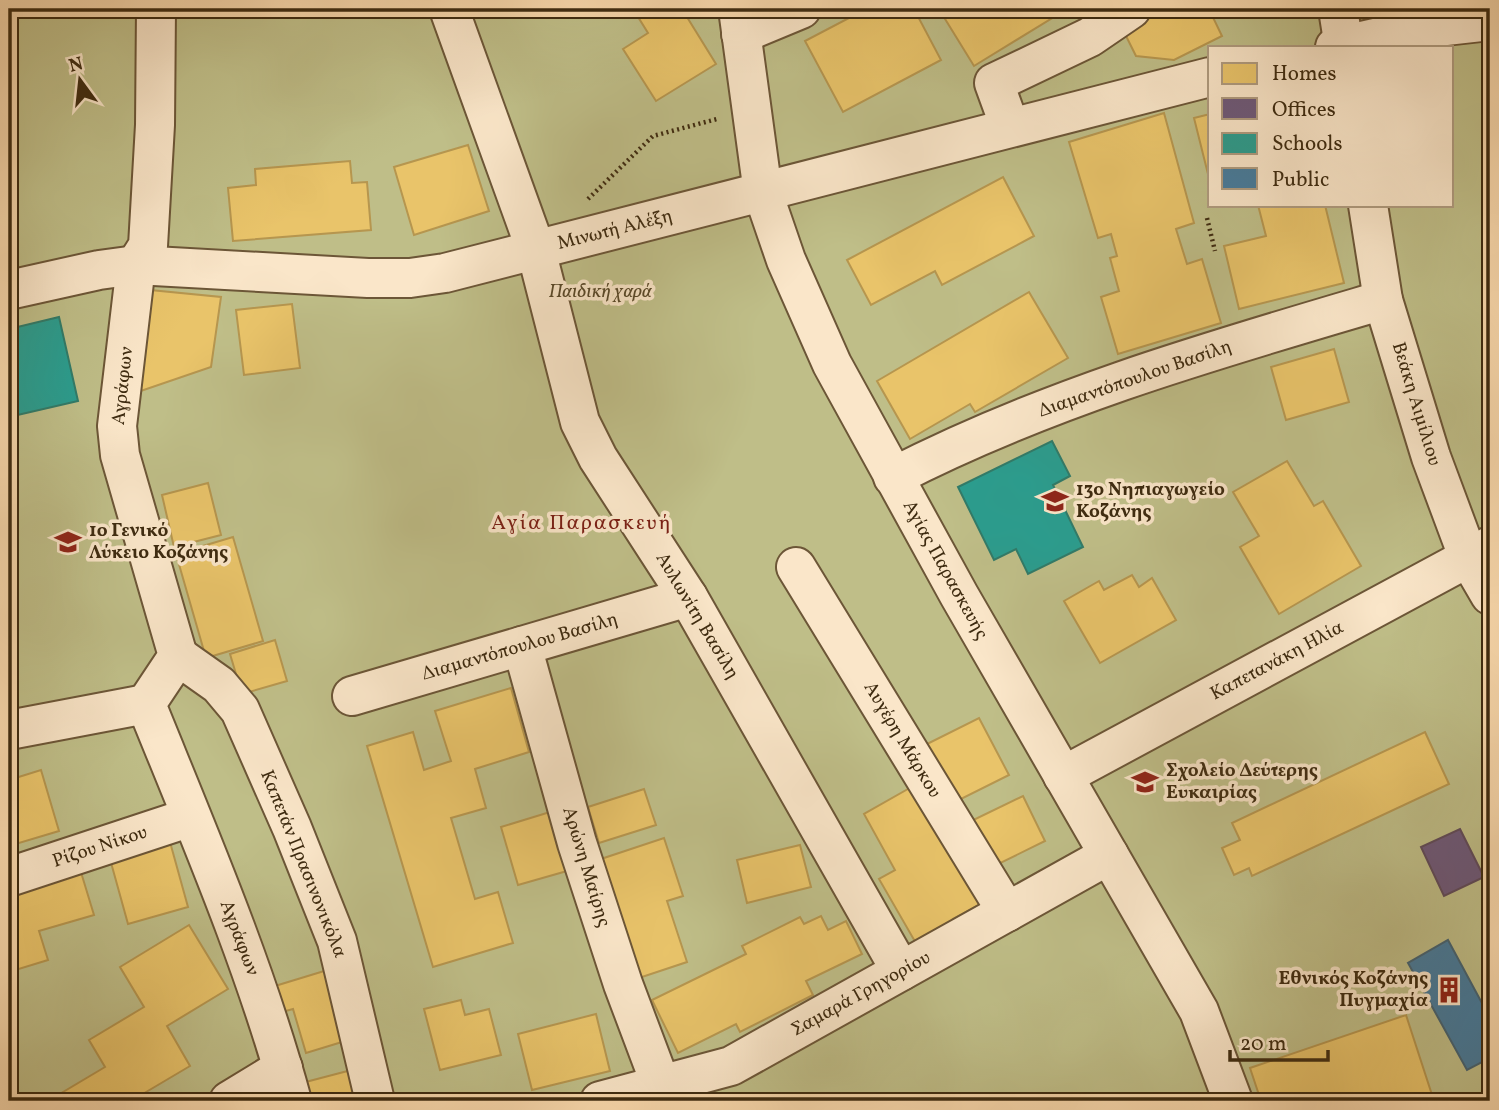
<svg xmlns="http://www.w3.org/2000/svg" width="1499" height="1110" font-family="Vollkorn,serif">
<rect width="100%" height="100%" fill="#f8d8ac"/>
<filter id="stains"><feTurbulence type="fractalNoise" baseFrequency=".00286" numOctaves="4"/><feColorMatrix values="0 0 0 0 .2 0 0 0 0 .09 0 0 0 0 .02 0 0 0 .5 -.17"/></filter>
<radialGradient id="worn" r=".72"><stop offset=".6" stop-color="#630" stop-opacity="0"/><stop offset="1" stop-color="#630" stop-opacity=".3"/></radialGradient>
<path fill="#bfbe88" stroke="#7e744c" stroke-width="2" fill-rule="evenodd" d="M9,9H1490V1101H9ZM1210,47H1452V205H1210Z"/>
<g fill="#e9c46a" stroke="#b6964f" stroke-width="2">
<path d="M640,9H682L716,64L656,101L623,49L648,33L635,12Z"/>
<path d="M866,9H914L941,60L843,112L805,41Z"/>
<path d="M950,9H1067L974,66L942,14Z"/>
<path d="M1151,9H1209L1222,36L1174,60L1136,56L1121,26Z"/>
<path d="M1164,113L1194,223L1176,229L1187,264L1202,259L1221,323L1118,354L1101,297L1119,291L1110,258L1117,256L1111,234L1098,238L1069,142Z"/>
<path d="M1210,114V182L1194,118Z"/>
<path d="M468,145L489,211L414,235L394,167Z"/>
<path d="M350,161L352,183L367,182L371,230L233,241L228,188L256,185L255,169Z"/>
<path d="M1003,177L1034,236L942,285L935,271L871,305L847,260Z"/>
<path d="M1258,205H1325L1344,283L1239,309L1224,246L1266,236Z"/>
<path d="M140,289L221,297L211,367L129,395Z"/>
<path d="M1029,292L1068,358L975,412L970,404L910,439L877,381Z"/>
<path d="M292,304L300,368L244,375L236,310Z"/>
<path d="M1334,349L1349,402L1286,420L1271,367Z"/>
<path d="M1287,461L1314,506L1323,501L1361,566L1279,614L1240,547L1259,536L1233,492Z"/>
<path d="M208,483L221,535L174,547L162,495Z"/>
<path d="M233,537L263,641L206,658L176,554Z"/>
<path d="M1132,575L1139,587L1152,578L1176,620L1100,663L1064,601L1099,581L1104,590Z"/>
<path d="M275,640L287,681L242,694L230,654Z"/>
<path d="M511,688L529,752L475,769L486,808L451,818L475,899L498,892L513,943L433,967L367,746L413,732L424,770L451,761L435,711Z"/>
<path d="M979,718L1009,775L949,805L919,748Z"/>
<path d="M1425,732L1449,784L1252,876L1249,868L1234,875L1222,848L1240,840L1232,823Z"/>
<path d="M41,770L59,831L9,846V780Z"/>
<path d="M915,785L988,900L953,919L955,924L917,945L879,879L895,870L864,814Z"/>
<path d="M644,789L656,825L599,843L588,807Z"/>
<path d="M1023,796L1045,841L986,870L963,825Z"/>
<path d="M550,812L567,871L518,885L501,827Z"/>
<path d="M664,838L683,896L667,901L687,962L639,978L601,859Z"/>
<path d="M170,842L188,907L128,924L110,859Z"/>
<path d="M800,845L811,887L747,903L737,860Z"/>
<path d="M80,869L94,915L39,931L48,960L9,972V890Z"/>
<path d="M821,916L828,930L846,921L862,954L806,981L813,995L740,1032L736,1024L678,1053L652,1000L746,954L742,946L800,917L804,924Z"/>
<path d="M189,925L228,989L167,1026L190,1066L136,1098L138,1101H48L105,1067L89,1040L144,1007L120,967Z"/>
<path d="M334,968L355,1038L306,1053L293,1009L282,1012L275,986Z"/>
<path d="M461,1000L465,1015L489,1009L501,1055L440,1070L424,1009Z"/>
<path d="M596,1014L610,1071L532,1090L518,1034Z"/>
<path d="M1406,1015L1434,1101H1261L1250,1068Z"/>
<path d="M359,1068L366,1101H302L298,1084Z"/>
</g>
<path fill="#6d597a" stroke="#5f4b5a" stroke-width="2" d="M1460,829L1484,877L1444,896L1421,847Z"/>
<g fill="#2a9d8f" stroke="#307b69" stroke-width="2">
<path d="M59,317L78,401L9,417V329Z"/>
<path d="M1052,441L1070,476L1053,485L1083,547L1028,574L1016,549L994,560L958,487Z"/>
</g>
<path fill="#457b9d" stroke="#436373" stroke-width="2" d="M1448,940L1490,1018V1058L1467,1070L1408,963Z"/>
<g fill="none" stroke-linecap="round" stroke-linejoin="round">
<g stroke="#6c5637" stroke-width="42">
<g id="minor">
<path d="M156,9L155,125L148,246L136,265L117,426L120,455L178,656L146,704C199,835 255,965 292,1101"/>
<path d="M449,9L536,250L580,422L598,458L688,597L901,971"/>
<path d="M738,9L763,193L786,260L832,364L959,595L1199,1011L1233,1101"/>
<path d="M1338,9L1344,47"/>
<path d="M741,34L801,9"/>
<path d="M1335,47L1410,30L1490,21"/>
<path d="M1010,127L994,83L1090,37L1131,9"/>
<path d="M1368,205L1383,300L1431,457L1469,559L1490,595"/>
<path d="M9,290L99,270L136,265L368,278H410L445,273L1210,77"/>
<path d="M893,477C1048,397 1217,349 1383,300"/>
<path d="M796,567L1007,912"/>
<path d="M522,646L577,843L623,984L661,1085"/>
<path d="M178,656L219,685L240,710L292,828L337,941L375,1101"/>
<path d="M352,696L688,597"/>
<path d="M9,730L146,704"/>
<path d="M1063,776L1490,546"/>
<path d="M9,877L191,817"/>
<path d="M229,1101L283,1068"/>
<path d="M600,1101L731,1066L1109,855"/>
</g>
</g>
<g stroke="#3e2b10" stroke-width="4.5" stroke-dasharray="2 3.5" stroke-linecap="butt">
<path d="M930,9L933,15"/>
<path d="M588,199L653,136L717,119"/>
<path d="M1207,218L1215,251"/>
</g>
<use href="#minor" stroke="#fae6c9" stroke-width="38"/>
</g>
<defs>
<g id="school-bare" transform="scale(2.1)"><path d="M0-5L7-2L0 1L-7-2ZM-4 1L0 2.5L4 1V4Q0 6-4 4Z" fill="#8f2418" stroke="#fae6c9" stroke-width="2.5" paint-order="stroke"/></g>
<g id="building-bare" transform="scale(2.1)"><path d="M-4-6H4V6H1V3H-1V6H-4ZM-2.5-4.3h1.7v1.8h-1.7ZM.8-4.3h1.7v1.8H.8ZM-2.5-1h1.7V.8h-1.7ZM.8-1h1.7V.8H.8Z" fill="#8f2418" stroke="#fae6c9" stroke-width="2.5" paint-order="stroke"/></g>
</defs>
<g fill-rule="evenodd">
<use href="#school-bare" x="1055" y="501"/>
<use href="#school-bare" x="68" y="542"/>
<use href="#school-bare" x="1145" y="782"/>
<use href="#building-bare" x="1449" y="990"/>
</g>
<g text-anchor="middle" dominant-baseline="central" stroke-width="7" stroke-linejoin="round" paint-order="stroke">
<g font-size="19" fill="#3e2b10" stroke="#fae6c9">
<text transform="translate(615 230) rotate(-14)">Μινωτή Αλέξη</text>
<text transform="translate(1135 379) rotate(-19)">Διαμαντόπουλου Βασίλη</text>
<text transform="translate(123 386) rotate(-84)">Αγράφων</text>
<text transform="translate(1416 404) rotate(73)">Βεάκη Αιμίλιου</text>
<text transform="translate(945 570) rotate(61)">Αγίας Παρασκευής</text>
<text transform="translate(697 616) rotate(59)">Αυλωνίτη Βασίλη</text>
<text transform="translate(520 647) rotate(-16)">Διαμαντόπουλου Βασίλη</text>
<text transform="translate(1277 661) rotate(-28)">Καπετανάκη Ηλία</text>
<text transform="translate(902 740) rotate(59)">Αυγέρη Μάρκου</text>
<text transform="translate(100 847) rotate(-18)">Ρίζου Νίκου</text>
<text transform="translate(303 864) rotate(68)">Καπετάν Πρασινονικόλα</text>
<text transform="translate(586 867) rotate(73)">Αρώνη Μαίρης</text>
<text transform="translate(239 938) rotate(69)">Αγράφων</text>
<text transform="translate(861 994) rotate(-29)">Σαμαρά Γρηγορίου</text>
</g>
<g font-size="19" font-style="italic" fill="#584828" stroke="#fae6c9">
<text x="600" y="292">Παιδική χαρά</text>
</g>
<g font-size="19" font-weight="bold" fill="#3e2b10" stroke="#fae6c9" text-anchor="start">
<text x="1076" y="490">13ο Νηπιαγωγείο<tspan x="1076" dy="22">Κοζάνης</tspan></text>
<text x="89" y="531">1ο Γενικό<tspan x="89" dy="22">Λύκειο Κοζάνης</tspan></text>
<text x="1166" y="771">Σχολείο Δεύτερης<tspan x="1166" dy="22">Ευκαιρίας</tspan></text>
<text x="1428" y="979" text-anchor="end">Εθνικός Κοζάνης<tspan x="1428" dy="22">Πυγμαχία</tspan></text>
</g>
<g font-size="21" letter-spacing="2" fill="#7a1f14" stroke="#fae6c9">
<text x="582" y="523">Αγία Παρασκευή</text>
</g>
</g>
<rect width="1499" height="1110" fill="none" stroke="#f8d8ac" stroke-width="35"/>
<rect x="10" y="10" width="1478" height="1089" fill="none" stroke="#3e2b10" stroke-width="3.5"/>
<rect x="18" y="18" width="1464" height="1075" fill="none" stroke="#3e2b10" stroke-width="2"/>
<rect x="1208" y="46" width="245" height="161" fill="#fae6c9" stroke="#af9b7f" stroke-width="2"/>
<rect x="1222" y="63" width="35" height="21" fill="#e9c46a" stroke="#af9b7f" stroke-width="2"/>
<text x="1272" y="80" font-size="21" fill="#3e2b10">Homes</text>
<rect x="1222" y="98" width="35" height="21" fill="#6d597a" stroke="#af9b7f" stroke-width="2"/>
<text x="1272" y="116" font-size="21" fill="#3e2b10">Offices</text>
<rect x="1222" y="133" width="35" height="21" fill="#2a9d8f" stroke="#af9b7f" stroke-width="2"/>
<text x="1272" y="150" font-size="21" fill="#3e2b10">Schools</text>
<rect x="1222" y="168" width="35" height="21" fill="#457b9d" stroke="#af9b7f" stroke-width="2"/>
<text x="1272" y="186" font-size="21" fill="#3e2b10">Public</text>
<g transform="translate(80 80) rotate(345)" stroke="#fae6c9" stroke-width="5" paint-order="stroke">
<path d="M0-5L12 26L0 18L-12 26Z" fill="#3e2b10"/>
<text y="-10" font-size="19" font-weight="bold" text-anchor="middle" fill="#3e2b10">N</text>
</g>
<path d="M1230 1050v10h98v-10" fill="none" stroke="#3e2b10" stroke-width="3.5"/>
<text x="1240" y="1050" font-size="21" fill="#3e2b10" stroke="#fae6c9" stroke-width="5" paint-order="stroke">20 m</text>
<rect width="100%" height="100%" filter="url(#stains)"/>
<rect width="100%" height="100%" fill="url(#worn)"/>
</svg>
